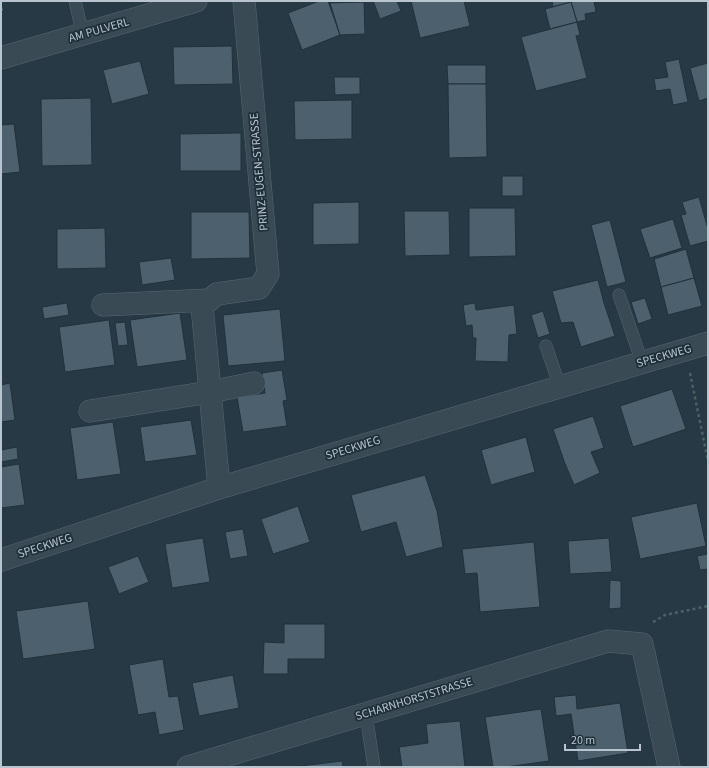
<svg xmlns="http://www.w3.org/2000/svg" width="709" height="768" font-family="'Source Sans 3',sans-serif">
<rect width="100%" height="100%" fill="#263945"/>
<g fill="#4c616d" stroke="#21313c">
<path d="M1,1L4,11L1,12Z"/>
<path d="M319,1H328L340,35L302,50L288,13Z"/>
<path d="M373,1H397L401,11L380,19Z"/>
<path d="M411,1H464L470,26L420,38Z"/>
<path d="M552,1H571V2L553,7Z"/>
<path d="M575,1H594L596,12L585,14L586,20L577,22L571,2Z"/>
<path d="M364,2L365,34L340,35L330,3Z"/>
<path d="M571,2L577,22L550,29L545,9Z"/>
<path d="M577,22L580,35L576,36L587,78L536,91L521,37Z"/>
<path d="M232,46L233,84L174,85L173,47Z"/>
<path d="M679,59L688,102L673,105L670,89L656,91L654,79L668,77L665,62Z"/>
<path d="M140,61L149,94L112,104L103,70Z"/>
<path d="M708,63V98L699,101L690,68Z"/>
<path d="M447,65H486V84H448Z"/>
<path d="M334,77H360V94L335,95Z"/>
<path d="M448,84H486L487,157L449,158Z"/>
<path d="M91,98L92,165L42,166L41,99Z"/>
<path d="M352,100V139L295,140L294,101Z"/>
<path d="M14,124L20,172L1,174V125Z"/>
<path d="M241,133V171H180V134Z"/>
<rect x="502" y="176" width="21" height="20"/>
<path d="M699,197L708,229V241L690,246L681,215L686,214L682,202Z"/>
<path d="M359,202V244L313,245V203Z"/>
<path d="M469,208H515L516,256L469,257Z"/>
<path d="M404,211H449L450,255L405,256Z"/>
<path d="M191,212H249L250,258L191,259Z"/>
<path d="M673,219L682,248L650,258L640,229Z"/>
<path d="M610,220L626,282L607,287L591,225Z"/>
<path d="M105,228L106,268L57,269V229Z"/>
<path d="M686,249L694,278L661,287L654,259Z"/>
<path d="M171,258L175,280L142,285L139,262Z"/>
<path d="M694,278L702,306L668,315L661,287Z"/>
<path d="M598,280L604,303L615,336L581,347L573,322L561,323L552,291Z"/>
<path d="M645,298L652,319L638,324L631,302Z"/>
<path d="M67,303L69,315L44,319L42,307Z"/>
<path d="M475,303L476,310L514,305L517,334L509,335L508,362L475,361L476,338H473L472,325L466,326L463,305Z"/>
<path d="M280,309L285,361L228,366L223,315Z"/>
<path d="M543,311L550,334L538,338L531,315Z"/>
<path d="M180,313L187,360L137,367L130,320Z"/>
<path d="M109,320L115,365L65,372L59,327Z"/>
<path d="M125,322L128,345L118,346L115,323Z"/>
<path d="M282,370L287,400L283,401L287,426L243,432L237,397L265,393L262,373Z"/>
<path d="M10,383L15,420L1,422V385Z"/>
<path d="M672,389L686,429L633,447L620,406Z"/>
<path d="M593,416L604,448L591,452L600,473L574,485L564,461L553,429Z"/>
<path d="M191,420L197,455L145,462L140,427Z"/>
<path d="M113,422L121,474L77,480L70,428Z"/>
<path d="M526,437L535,472L491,485L481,450Z"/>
<path d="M17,447L18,459L1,462V450Z"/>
<path d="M19,464L25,505L1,508V467Z"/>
<path d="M425,475L437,511L443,547L406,557L396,522L361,532L351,495Z"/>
<path d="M697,503L706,546L640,559L631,517Z"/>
<path d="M298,506L310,542L273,554L261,519Z"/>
<path d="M243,529L248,556L230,559L225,532Z"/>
<path d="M203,538L210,582L172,588L165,544Z"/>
<path d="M609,538L612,572L570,574L568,541Z"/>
<path d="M534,542L540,607L480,612L477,573L465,574L462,549Z"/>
<path d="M708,554V569L700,570L697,556Z"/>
<path d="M138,556L149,582L119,594L108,567Z"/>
<path d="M610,580L621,581V608L609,609Z"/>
<path d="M88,601L95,649L23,659L16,611Z"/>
<path d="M284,624H325V659H288V674H263L264,642L284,643Z"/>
<path d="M163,659L169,697L178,696L184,730L159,735L155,712L138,715L129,665Z"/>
<path d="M233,675L239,708L199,716L192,683Z"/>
<path d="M576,695L577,709L620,703L628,753L578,761L571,714L556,716L554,697Z"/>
<path d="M541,709L549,761L506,767H493L485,717Z"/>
<path d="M460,721L465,767H402L399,747L428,743L426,724Z"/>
<path d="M342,761L343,767H291Z"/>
</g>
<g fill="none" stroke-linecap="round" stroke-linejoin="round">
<g stroke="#596772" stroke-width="13">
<g id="service">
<path d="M75,1L83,35"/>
<path d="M619,295L642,362"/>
<path d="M546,346L560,387"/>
<path d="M366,714L374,767"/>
</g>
</g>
<g stroke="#596772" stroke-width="23">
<g id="minor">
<path d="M1,58L196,1"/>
<path d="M103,305L209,300"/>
<path d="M90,411L210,392L254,383"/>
<path d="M219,488L202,306L217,294L259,288L268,274L244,1"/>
<path d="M1,560L219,488L708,343"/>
<path d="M188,767L608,641L642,644L669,767"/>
</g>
</g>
<g stroke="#486462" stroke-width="2.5" stroke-dasharray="3 3" stroke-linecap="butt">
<path d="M690,373L708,461"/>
<path d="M653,622L665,615L708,606"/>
</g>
<use href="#service" stroke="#3a4a55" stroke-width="12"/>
<use href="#minor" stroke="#3a4a55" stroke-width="22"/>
</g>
<g text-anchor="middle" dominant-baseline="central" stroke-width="3.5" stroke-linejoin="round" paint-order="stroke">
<g font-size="12" fill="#b8c4ce" stroke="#1f2f3a">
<text transform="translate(99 30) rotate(-16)">AM PULVERL</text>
<text transform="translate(259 172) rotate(-95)">PRINZ-EUGEN-STRASSE</text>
<text transform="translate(664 356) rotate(-16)">SPECKWEG</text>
<text transform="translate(353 448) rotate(-17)">SPECKWEG</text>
<text transform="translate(45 546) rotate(-18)">SPECKWEG</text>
<text transform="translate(414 699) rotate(-17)">SCHARNHORSTSTRASSE</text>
</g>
</g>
<rect width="709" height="768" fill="none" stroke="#b8c4ce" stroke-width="4"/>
<path d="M565 744v6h75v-6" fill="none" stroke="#b8c4ce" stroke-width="2"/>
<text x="571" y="744" font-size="12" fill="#b8c4ce" stroke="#1f2f3a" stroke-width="3" paint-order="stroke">20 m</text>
</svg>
